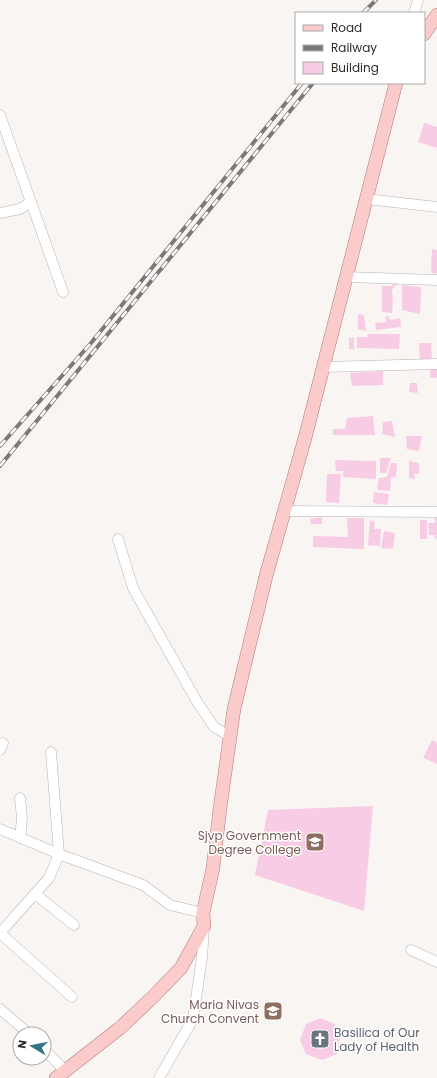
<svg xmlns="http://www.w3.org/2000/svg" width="437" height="1078" font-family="Poppins,sans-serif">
<rect width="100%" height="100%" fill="#f9f5f3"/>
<g fill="#f9cce5">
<path d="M424,123L437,127V148L418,142Z"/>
<path d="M432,249L437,250V273L433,274V271H431Z"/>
<path d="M399,282L392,290L393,303L392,313L382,312V286H390Z"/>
<path d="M402,285L421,287L420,314L402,310Z"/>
<path d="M358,314L364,315L366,331L358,329Z"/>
<path d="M389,316L390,320L400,318L401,327L376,330L375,323L386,322L385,317Z"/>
<path d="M367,334H400L399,349L357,348V337H368Z"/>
<rect x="349" y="338" width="5" height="11"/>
<path d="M419,343H431L432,360L420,361Z"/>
<path d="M437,368V378L430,377V369Z"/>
<path d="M383,371V385L352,386L350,373Z"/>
<path d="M410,383H417L418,393L409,392Z"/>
<path d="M373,416L375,435H333V429H345L347,418Z"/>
<path d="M392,421L395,437L382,434L383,422Z"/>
<path d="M406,436H422L419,451L407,449Z"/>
<path d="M380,458H391L386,473H380Z"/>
<path d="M335,460L376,461V479L343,477V471H336Z"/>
<path d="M409,461L419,463V474L414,473L415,479L409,478Z"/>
<path d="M391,463H397L396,477L391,478L390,491L377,490L379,478L387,477Z"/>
<path d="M327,474H341L339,503L326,502Z"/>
<path d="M374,492L389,494L387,505L373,503Z"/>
<path d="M322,517V524H311L310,519Z"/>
<path d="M347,518H364V549L313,547V536L348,537Z"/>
<path d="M435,518H437V538L435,539V535H429L428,523H435Z"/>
<path d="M370,520L375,522L374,529H381L380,546L368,545Z"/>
<rect x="420" y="520" width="7" height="19"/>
<path d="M384,531L395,533L393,549L381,548Z"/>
<path d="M432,740L437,743V764L423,758Z"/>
<path d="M373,806L364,911L255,875L268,810Z"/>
<path d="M320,1018L335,1024L340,1037L337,1054L322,1060L306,1054L300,1040L306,1024Z"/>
</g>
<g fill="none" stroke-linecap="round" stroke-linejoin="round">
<g stroke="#b7b3b2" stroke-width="11">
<g id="minor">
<path d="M414,13L418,0"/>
<path d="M0,115L63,292"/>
<path d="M367,199L437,207"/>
<path d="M0,213L20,209L31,202"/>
<path d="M346,277L437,280"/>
<path d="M323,367L437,364"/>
<path d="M284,511L437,512"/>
<path d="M118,539L133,588L196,700L214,727L230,736"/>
<path d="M0,750L3,743"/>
<path d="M20,798L22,818L20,838"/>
<path d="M0,829L59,854L143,885L170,905L203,913"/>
<path d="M35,894L74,925"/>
<path d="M0,933L49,878L59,854L51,752"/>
<path d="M0,933L72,997"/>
<path d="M411,950L437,962"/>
<path d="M0,1009L29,1034"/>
<path d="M44,1049L65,1071"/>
<path d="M159,1078L193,1019L202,957L204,928"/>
</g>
</g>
<g stroke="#b17b7b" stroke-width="14">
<g id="major">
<path d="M424,34L437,15"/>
<path d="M56,1078L120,1028L153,997L181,968L204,926L203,913L213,868L220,808L234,709L266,576L305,438L396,83"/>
</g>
</g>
<use href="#minor" stroke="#fff" stroke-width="10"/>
<use href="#major" stroke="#fbcaca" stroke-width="13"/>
<g stroke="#7c7a79" stroke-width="4">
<g id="rail">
<path d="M363,13L376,0"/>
<path d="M0,446L91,343L302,83"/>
<path d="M0,466L313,83"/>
</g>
</g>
<use href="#rail" stroke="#fff" stroke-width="2.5" stroke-dasharray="8" stroke-linecap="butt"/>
</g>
<defs>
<g id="university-square" transform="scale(1)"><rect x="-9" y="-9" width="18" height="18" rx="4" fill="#8d6e63" stroke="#fff"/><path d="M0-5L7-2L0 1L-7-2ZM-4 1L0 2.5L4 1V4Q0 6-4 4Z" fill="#fff"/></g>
<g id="school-square" transform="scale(1)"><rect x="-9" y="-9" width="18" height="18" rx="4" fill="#8d6e63" stroke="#fff"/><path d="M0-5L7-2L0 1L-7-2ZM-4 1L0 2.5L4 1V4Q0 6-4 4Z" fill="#fff"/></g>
<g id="church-square" transform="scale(1)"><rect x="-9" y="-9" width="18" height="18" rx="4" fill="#6b7280" stroke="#fff"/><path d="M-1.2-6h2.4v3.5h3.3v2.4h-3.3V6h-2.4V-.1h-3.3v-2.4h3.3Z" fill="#fff"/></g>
</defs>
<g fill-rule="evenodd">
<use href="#university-square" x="315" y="842"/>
<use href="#school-square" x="273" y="1011"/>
<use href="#church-square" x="320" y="1039"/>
</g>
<g text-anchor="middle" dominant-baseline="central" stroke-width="3" stroke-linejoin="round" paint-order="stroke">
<g font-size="12" fill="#785e54" stroke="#fff" text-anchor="end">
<text x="301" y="835">Sjvp Government<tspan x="301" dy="14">Degree College</tspan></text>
<text x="259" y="1004">Maria Nivas<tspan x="259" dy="14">Church Convent</tspan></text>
</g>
<g font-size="12" fill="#5b616d" stroke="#fff" text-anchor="start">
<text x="334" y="1032">Basilica of Our<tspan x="334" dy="14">Lady of Health</tspan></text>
</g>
</g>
<rect x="295" y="12" width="130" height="72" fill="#ffffff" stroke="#abaaaa"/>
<rect x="303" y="25" width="20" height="6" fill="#fbcaca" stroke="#abaaaa"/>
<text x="331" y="32" font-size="12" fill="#2c2b2a">Road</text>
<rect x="303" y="45" width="20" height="6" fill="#7c7a79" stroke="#abaaaa"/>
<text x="331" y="52" font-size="12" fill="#2c2b2a">Railway</text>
<rect x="303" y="62" width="20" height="12" fill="#f9cce5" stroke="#abaaaa"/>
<text x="331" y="72" font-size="12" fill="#2c2b2a">Building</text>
<g transform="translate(32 1046) rotate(280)"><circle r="19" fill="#ffffff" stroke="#abaaaa"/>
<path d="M0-3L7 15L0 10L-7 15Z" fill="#347488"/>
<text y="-6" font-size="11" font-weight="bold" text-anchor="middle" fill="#2c2b2a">N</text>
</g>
</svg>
